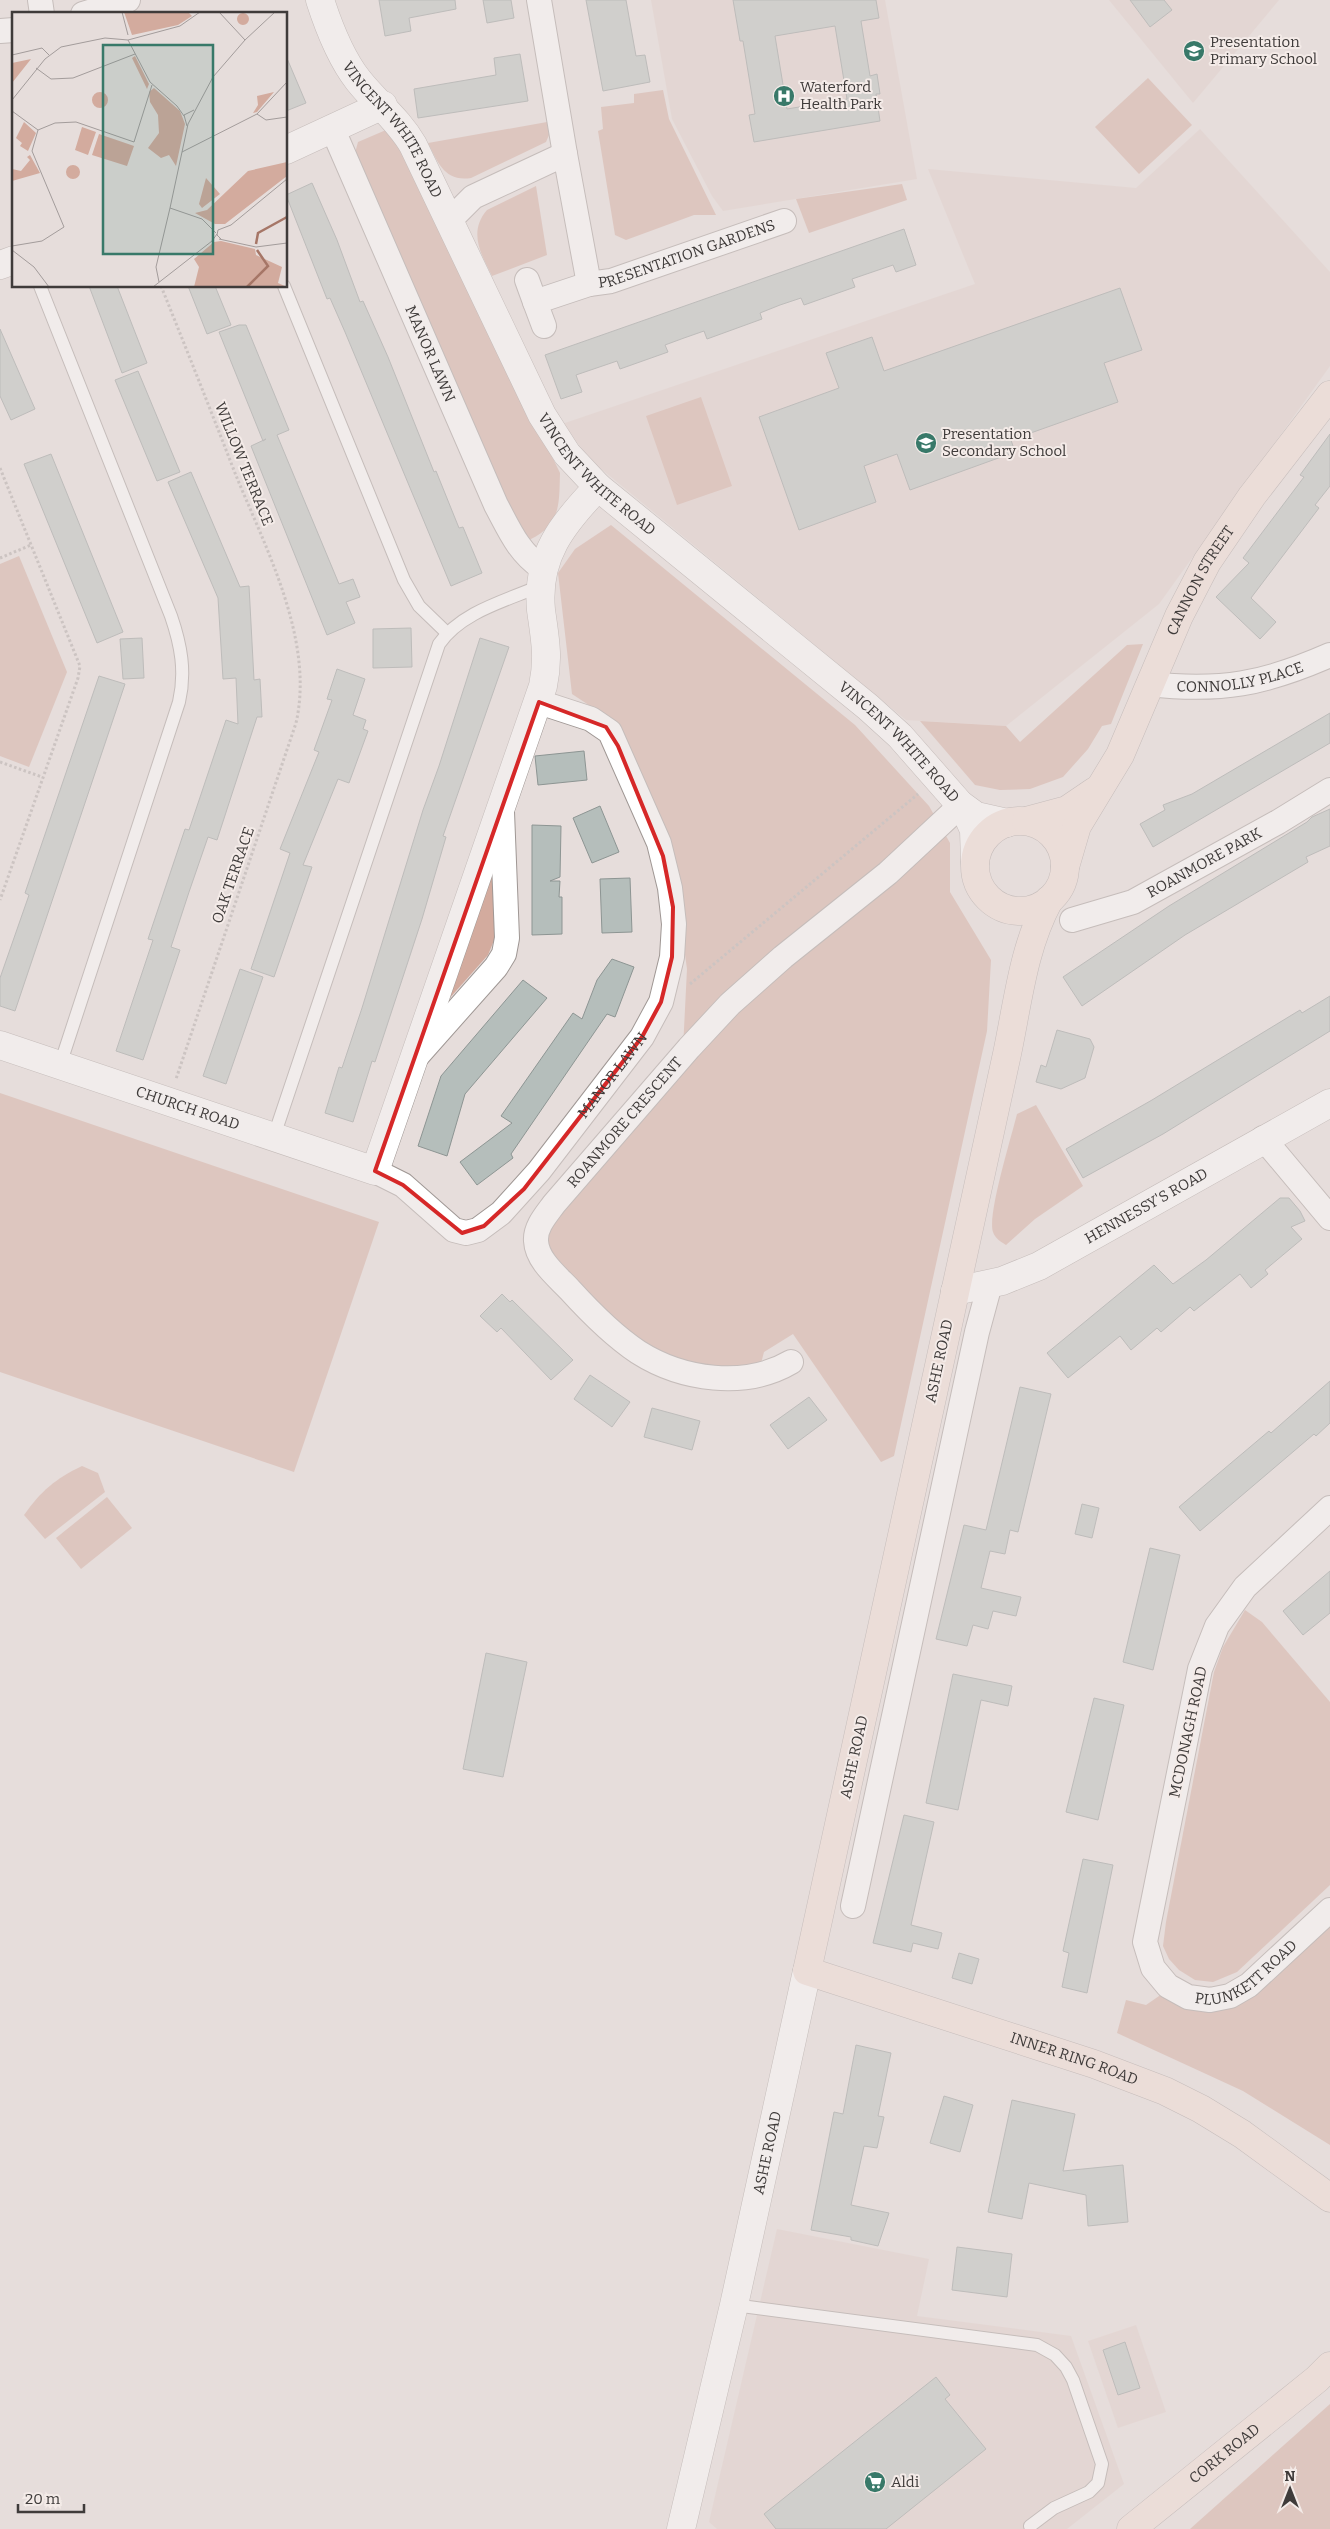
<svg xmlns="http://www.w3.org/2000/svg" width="1330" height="2529" font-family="Bitter,serif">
<rect width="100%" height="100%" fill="#e6dddb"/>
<g fill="#e1cfca">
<path d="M651,0H885L917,179L723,211L712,196L672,119Z"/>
<path d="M1109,0H1279L1193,103Z"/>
<path d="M1200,129L1330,272V366L1159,604L1006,726L906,720L594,463L562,424L975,284L928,169L1136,188Z"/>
<path d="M777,2229L929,2259L917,2316L1071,2336L1124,2484L1067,2529H717L709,2522Z"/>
<path d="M1136,2325L1166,2412L1118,2428L1088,2341Z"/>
</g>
<g fill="#d3ab9e">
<path d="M1148,78L1192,125L1139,174L1095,127Z"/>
<path d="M663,90L669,119L716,215H694L626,240L615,235L598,131L603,129L601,107L634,103V94Z"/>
<path d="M547,122L549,135L546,142L471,178C445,182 438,163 428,143Z"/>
<path d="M386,130L398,142L432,208L560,473C559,505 561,525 529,540L516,530L355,153L358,142Z"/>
<path d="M902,184L907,200L809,233L796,199Z"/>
<path d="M536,186L547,255L492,276C481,254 468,232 487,210Z"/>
<path d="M701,397L732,486L677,505L646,416Z"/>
<path d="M611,525L855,725L929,806L950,843V892L991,960L987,1031L894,1456L881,1462L793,1334L764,1352L759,1371L696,1368L625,1338L549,1251V1226L682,1069L687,969L670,846L619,725L572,694L558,573L575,549Z"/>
<path d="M19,556L67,672L29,767L0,756V564Z"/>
<path d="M1143,644L1111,724L1102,726L1088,749L1063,777L1030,789L1000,790L975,785L920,721L1006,726L1020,742L1127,645Z"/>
<path d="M493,869L498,877L495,938L488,955L448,1000Z"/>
<path d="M0,1093L379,1222L294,1472L0,1372Z"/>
<path d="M1036,1105L1083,1186L1035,1219L1006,1245C1001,1242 995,1238 993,1232C987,1215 1012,1135 1017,1114Z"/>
<path d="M82,1466L98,1473L105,1492L45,1539L24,1515C41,1491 55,1479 82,1466Z"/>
<path d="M107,1497L132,1528L81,1569L56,1538Z"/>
<path d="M1245,1610L1262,1622L1330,1702V1885L1237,1972L1213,1982L1195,1980L1179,1970L1169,1959L1163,1946L1166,1922L1214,1672L1223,1647Z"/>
<path d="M1330,1925V2145L1243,2091L1117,2033L1126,2000L1146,2005L1162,1994L1188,2008L1223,2010L1255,1995Z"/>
<path d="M1330,2404V2529H1190Z"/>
</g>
<g fill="#b5bebb" stroke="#8d9593" fill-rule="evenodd">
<path d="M379,0H455L456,9L409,18L411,31L385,36Z"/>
<path d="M483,0H511L514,18L487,23Z"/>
<path d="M586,0H626L636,56L645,55L650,82L603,91Z"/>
<path d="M733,0H876L879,18L861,21L870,76L877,74L880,94H876L880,121L754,142L749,115L755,114L743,41H740ZM835,26L847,99L787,109L775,36Z"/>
<path d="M1130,0H1164L1172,10L1150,27Z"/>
<path d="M520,54L528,101L418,118L414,89L496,75L494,58Z"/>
<path d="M286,56L306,103L286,111Z"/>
<path d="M312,183L337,240L360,302L363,301L388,357L434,472L436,471L459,528L463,527L482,573L451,586L345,332L330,298L327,299L286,195Z"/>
<path d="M904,229L916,265L896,272L893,265L852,279L855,287L804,305L801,298L780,305L760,313L762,319L707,339L704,331L684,338L665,345L668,352L620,369L617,361L576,375L582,392L561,399L545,355Z"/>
<path d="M89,286H117L147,363L122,373Z"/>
<path d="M188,286H215L231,325L207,334Z"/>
<path d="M1120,288L1142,350L1104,363L1118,402L1011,440L1015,452L910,490L897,454L864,466L876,502L799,530L759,417L839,388L826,353L872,337L884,371Z"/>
<path d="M239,325H246L289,430L277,435L339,584L353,579L360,597L346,602L355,623L327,635L251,446L266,439L263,441L219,332Z"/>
<path d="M0,329L35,409L11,420L0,396Z"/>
<path d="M138,371L180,472L157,481L115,380Z"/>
<path d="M1330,434V486L1315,505L1319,508L1251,598L1276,622L1260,639L1216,597L1249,563L1243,558L1304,477L1300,475Z"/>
<path d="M51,454L123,632L97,643L24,464Z"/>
<path d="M191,472L240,587L249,586L254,680L260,679L262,717H257L217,840L208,837L189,892L171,947L180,950L143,1060L116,1051L153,940L148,939L185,829L189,830L226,720L238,724L236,678L223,679L218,598L168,482Z"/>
<path d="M411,628L412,667L373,668V629Z"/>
<path d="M142,638L144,678L123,679L120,639Z"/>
<path d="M480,638L509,647L443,836L446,837L422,919L375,1062L372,1061L353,1122L325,1113L339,1067L342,1068L362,1008L423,810L439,766Z"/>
<path d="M337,669L365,679L353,715L366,720L363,729L368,731L349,783L338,779L303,865L312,867L274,977L251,969L290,853L280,849L319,752L314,750L332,700L327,699Z"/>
<path d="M99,676L125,684L15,1011L0,1006V978L29,895L25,893Z"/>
<path d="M1330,713V743L1153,847L1140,824L1165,810L1163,805L1192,794Z"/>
<path d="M584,751L587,780L538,785L535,756Z"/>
<path d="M600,806L619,852L592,863L573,818Z"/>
<path d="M1330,809V846L1306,857L1308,862L1185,935L1082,1006L1063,977L1169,906L1307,822L1312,817Z"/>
<path d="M532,825L561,826L560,877L550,881H560L559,897H562V934L532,935Z"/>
<path d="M630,878L632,932L602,933L600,879Z"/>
<path d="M612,959L634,967L615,1017L607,1014L511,1154L513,1158L477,1185L460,1162L512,1123L501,1116L573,1013L582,1019L597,980Z"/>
<path d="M240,969L263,977L226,1084L203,1076Z"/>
<path d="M523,980L547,998L465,1094L447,1156L418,1146L441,1076Z"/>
<path d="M1330,996V1031L1163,1134L1083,1178L1066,1149L1152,1100L1300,1010L1302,1013Z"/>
<path d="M1057,1030L1090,1039L1094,1047L1085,1078L1061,1089L1036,1082L1041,1065L1046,1067Z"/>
<path d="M1280,1198H1289L1300,1211L1305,1221L1291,1227L1302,1239L1265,1270L1268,1274L1251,1288L1240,1274L1194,1311L1190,1307L1161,1332L1157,1328L1131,1350L1120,1336L1068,1378L1047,1353L1154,1265L1173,1284L1206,1260Z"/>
<path d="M502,1294L510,1302L512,1300L573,1360L551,1380L501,1328L497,1332L480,1316Z"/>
<path d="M590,1375L630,1402L612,1427L574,1399Z"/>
<path d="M1330,1381V1423L1316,1436L1314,1434L1200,1531L1179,1507L1269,1431L1271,1433Z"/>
<path d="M1020,1387L1051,1394L1018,1532L1010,1530L1005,1554L990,1551L981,1588L1021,1597L1016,1616L993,1611L988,1629L973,1625L967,1646L936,1639L964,1525L986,1530Z"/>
<path d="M809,1397L827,1420L788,1449L770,1425Z"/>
<path d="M652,1408L700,1421L692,1450L644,1437Z"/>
<path d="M1082,1504L1099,1508L1092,1538L1075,1534Z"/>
<path d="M1150,1548L1180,1555L1153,1670L1123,1662Z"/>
<path d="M1330,1571V1613L1303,1635L1283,1611Z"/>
<path d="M486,1653L527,1662L503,1777L463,1769Z"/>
<path d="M953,1674L1012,1686L1008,1706L981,1700L958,1810L926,1803Z"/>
<path d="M1094,1698L1124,1705L1098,1820L1066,1812Z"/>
<path d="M904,1815L934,1822L911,1925L942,1933L938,1949L913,1943L911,1952L873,1943Z"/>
<path d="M1083,1859L1113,1865L1087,1993L1062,1987L1069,1953L1063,1951Z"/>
<path d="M959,1953L979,1959L972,1984L952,1978Z"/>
<path d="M856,2045L891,2053L878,2116L884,2117L877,2148L864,2146L851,2205L889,2213L878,2246L851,2240V2237L811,2230L834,2112L843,2114Z"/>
<path d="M944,2096L973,2105L960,2152L930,2143Z"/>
<path d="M1012,2100L1075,2114L1063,2171L1123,2165L1128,2222L1088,2226L1086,2195L1029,2183L1022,2219L988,2212Z"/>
<path d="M957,2247L1012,2254L1007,2297L952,2290Z"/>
<path d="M1125,2342L1140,2388L1118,2395L1103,2350Z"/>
<path d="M936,2377L950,2395L945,2399L986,2449L886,2529H776L764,2514Z"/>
</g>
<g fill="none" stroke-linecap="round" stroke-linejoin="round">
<g stroke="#9f9794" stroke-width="14">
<g id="service">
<path d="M40,286L171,616C181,645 186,672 179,702L60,1065"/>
<path d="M284,286L404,580L419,606L447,633"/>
<path d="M274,1136L439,644C461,612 505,601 540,586"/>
<path d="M734,2305L1037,2345L1055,2355L1066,2367L1073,2380L1102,2464L1098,2483L1089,2492L1054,2508L1030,2526"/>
</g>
</g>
<g stroke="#9f9794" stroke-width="26">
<g id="minor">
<path d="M40,0L42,14"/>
<path d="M539,0L565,154"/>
<path d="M83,14L128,0"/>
<path d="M0,31L14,30"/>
<path id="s1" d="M333,130L496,505C509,529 518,552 542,568"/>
<path id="s2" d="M449,221L473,197L565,154L589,284L611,281L784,221"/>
<path d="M527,280L535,302"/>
<path d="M544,326L535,302L589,284"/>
<path id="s3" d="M1149,684C1221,692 1264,684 1330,655"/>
<path id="s4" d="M1072,920L1133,902L1278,822L1330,790"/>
<path d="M417,1056L496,967L504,954L507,938L502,812"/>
<path d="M1263,1138L1330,1218"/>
<path id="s5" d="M375,1171L403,1185L454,1230L466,1233L478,1230L501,1213L539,1171L642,1037L661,1002L672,957L674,924L670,888L659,843L610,732L591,719L539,702"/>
<path id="s6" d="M791,1362C745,1389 682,1380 638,1352C614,1336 590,1312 570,1290C558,1277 537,1261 536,1241C535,1227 546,1215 554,1204L689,1048L730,1004L783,957L888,873L961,805"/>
<path id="s7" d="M1330,1508L1245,1587L1217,1626L1200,1669L1145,1942L1153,1968L1168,1986L1188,1997L1210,2000L1230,1996L1249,1985L1330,1910"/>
<path d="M853,1906L977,1332L990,1284"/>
</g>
</g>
<g stroke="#9f9794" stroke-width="29">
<g id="tertiary">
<path id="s8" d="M320,0C329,28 340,57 358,80C376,103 398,119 413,145L542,415L567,454L598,487L868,707L900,736L965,810L974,830L975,862"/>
<path d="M286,150L383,105"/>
<path d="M0,265L14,260"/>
<path d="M961,805L976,816L1007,823"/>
<path id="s9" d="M0,1045L375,1171L543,686C549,657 545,639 541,610C536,557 562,524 598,487"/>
<path id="s10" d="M955,1291L1002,1281L1039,1266L1330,1103"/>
<path id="s11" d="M681,2529L734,2305L807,1971"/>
</g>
</g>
<g stroke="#9f9794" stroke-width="29">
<g id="secondary">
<circle cx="1020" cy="866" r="45"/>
<path d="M1026,821L1067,810L1095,791"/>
<path id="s12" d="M1065,867L1077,826L1120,755L1179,616L1207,562L1252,496L1330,395"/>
<path id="s13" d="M1049,900C1023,948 1018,1002 1007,1054L807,1971L1094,2064L1165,2091L1201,2109L1242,2134L1330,2198"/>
<path id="s14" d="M1131,2529L1317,2379L1330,2366"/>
</g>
</g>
<g stroke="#ada6a4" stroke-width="3" stroke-dasharray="2.5 2.5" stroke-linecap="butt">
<path d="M161,286C186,348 211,411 235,473C265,547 315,640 296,723L176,1079"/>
<path d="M0,468L80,666L78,678L0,900"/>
<path d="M0,558L31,545"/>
<path d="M0,762L42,777"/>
<path d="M690,984L918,794"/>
</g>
<use href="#service" stroke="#fff" stroke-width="12"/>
<use href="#minor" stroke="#fff" stroke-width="24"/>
<use href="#tertiary" stroke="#fff" stroke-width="28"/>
<use href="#secondary" stroke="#f2ddd6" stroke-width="28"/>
</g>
<path d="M0 0H1330V2529H0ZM539,702L606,727L618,746L663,856L673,907L672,957L661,1002L642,1037L524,1189L484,1226L462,1233L403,1185L375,1171Z" fill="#e6dddb" fill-opacity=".55" fill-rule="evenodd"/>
<path fill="none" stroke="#d62828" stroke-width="4" stroke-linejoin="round" d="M539,702L606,727L618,746L663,856L673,907L672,957L661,1002L642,1037L524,1189L484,1226L462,1233L403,1185L375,1171Z"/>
<defs>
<g id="school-disc" transform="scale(1.125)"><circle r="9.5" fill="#387969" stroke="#f4ebe8"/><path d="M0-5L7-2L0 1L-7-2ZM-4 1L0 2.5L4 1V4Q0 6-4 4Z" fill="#fff"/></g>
<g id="hospital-disc" transform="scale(1.125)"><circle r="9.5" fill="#387969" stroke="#f4ebe8"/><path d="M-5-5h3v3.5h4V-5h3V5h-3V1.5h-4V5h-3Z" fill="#fff"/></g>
<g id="supermarket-disc" transform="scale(1.125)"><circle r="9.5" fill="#387969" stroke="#f4ebe8"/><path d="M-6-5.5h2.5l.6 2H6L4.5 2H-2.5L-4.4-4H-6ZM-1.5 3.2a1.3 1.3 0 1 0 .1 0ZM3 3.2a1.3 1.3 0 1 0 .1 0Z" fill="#fff"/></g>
</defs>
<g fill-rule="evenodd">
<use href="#school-disc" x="1194" y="51"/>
<use href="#hospital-disc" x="784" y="96"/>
<use href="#school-disc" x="926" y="443"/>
<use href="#supermarket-disc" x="875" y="2482"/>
</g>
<g text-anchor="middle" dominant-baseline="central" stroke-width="4" stroke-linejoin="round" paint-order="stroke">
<g font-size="15" fill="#3f3b3a" stroke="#f4ebe8" text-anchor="start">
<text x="1210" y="42">Presentation<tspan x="1210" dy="17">Primary School</tspan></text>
<text x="800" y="87">Waterford<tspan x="800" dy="17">Health Park</tspan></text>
<text x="942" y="434">Presentation<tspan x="942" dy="17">Secondary School</tspan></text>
<text x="891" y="2482">Aldi</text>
</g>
<g font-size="15" fill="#3f3b3a" stroke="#f4ebe8">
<text stroke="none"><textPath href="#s8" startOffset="150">VINCENT WHITE ROAD</textPath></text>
<text stroke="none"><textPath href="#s2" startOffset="370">PRESENTATION GARDENS</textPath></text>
<text stroke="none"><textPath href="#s1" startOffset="244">MANOR LAWN</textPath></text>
<text transform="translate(244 464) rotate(68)">WILLOW TERRACE</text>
<text stroke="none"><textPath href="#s8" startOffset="555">VINCENT WHITE ROAD</textPath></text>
<text stroke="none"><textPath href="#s12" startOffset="318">CANNON STREET</textPath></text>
<text stroke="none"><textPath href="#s3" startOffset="92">CONNOLLY PLACE</textPath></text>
<text stroke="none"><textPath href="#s8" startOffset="960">VINCENT WHITE ROAD</textPath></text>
<text stroke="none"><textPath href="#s4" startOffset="145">ROANMORE PARK</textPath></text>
<text transform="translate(233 875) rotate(-71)">OAK TERRACE</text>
<text stroke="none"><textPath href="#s5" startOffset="330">MANOR LAWN</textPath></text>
<text stroke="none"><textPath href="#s9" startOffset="198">CHURCH ROAD</textPath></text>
<text stroke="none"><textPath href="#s6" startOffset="464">ROANMORE CRESCENT</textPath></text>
<text stroke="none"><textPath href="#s10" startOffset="211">HENNESSY'S ROAD</textPath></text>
<text transform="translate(939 1361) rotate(-78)">ASHE ROAD</text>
<text transform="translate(1188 1732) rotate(-78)">MCDONAGH ROAD</text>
<text transform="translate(854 1757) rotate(-78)">ASHE ROAD</text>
<text stroke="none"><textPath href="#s7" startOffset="629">PLUNKETT ROAD</textPath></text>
<text stroke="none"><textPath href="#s13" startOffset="1380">INNER RING ROAD</textPath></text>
<text stroke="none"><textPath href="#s11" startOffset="386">ASHE ROAD</textPath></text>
<text stroke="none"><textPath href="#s14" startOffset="120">CORK ROAD</textPath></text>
</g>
</g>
<g transform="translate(12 12)">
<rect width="275" height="275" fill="#e6dddb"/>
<path d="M112,0H176L180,4L166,13L120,23ZM225 7a6 6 0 1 1 12 0a6 6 0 1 1-12 0ZM123,44L137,72L135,77L120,46ZM19,47L0,71V51ZM142,76L168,99L173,112L164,154L157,143L149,146L136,136L147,121L146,103L138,90L137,80ZM262,80L245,100L241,101L246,93L245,84ZM80 88a8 8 0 1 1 16 0a8 8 0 1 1-16 0ZM12,110L24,121L16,139L8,134L10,131L4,126ZM70,115L84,120L76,143L63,138ZM87,122L122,134L115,154L80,143ZM18,143L28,161L0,169V157L9,159L18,148L15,145ZM275,150V164L213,212H203L183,201L195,198L236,159ZM54 160a7 7 0 1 1 14 0a7 7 0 1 1-14 0ZM194,166L208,182L190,196L187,192ZM209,229L243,237L244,243L270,255L266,271L275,275H182L187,255L182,247L202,230Z" fill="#d3ab9e"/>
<path fill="none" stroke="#a67667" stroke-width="2.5" d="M244,232L246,221L275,205M235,275L256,254L245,238"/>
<path fill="none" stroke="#a39c9b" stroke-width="1" d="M110,0L116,23M207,0L233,28M116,28L138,70L165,94L172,104M0,43L30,36L37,43M24,56L39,67L61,66L123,42M0,88L33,47L49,35L93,26L116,28L168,14L188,0M0,99L26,118M245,102L254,108L275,105M175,114L172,103L182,98M26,118L43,111L64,110L122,130L140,73M170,140L245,102L275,70M204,221L190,207L158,196L176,112L201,65L233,28L263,0M207,227L244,235L275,231M209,227L205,223L206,218L219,213L275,167M0,234L30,229L52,215L20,139L26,118M0,238L22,255L37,275M147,270L144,255L158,196M141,275L200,229L205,222"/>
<path fill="#387969" fill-opacity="0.15" stroke="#387969" stroke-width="2.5" d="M91,33H201V242H91Z"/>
<rect width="275" height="275" fill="none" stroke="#3f3b3a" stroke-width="2.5"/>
</g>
<g transform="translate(1290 2489)" stroke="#f4ebe8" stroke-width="4" paint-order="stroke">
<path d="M0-4L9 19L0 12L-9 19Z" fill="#3f3b3a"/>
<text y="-8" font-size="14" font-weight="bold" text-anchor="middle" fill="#3f3b3a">N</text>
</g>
<path d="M18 2504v8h66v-8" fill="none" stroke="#3f3b3a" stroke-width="2.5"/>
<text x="25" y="2504" font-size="15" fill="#3f3b3a" stroke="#f4ebe8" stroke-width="4" paint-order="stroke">20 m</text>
</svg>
